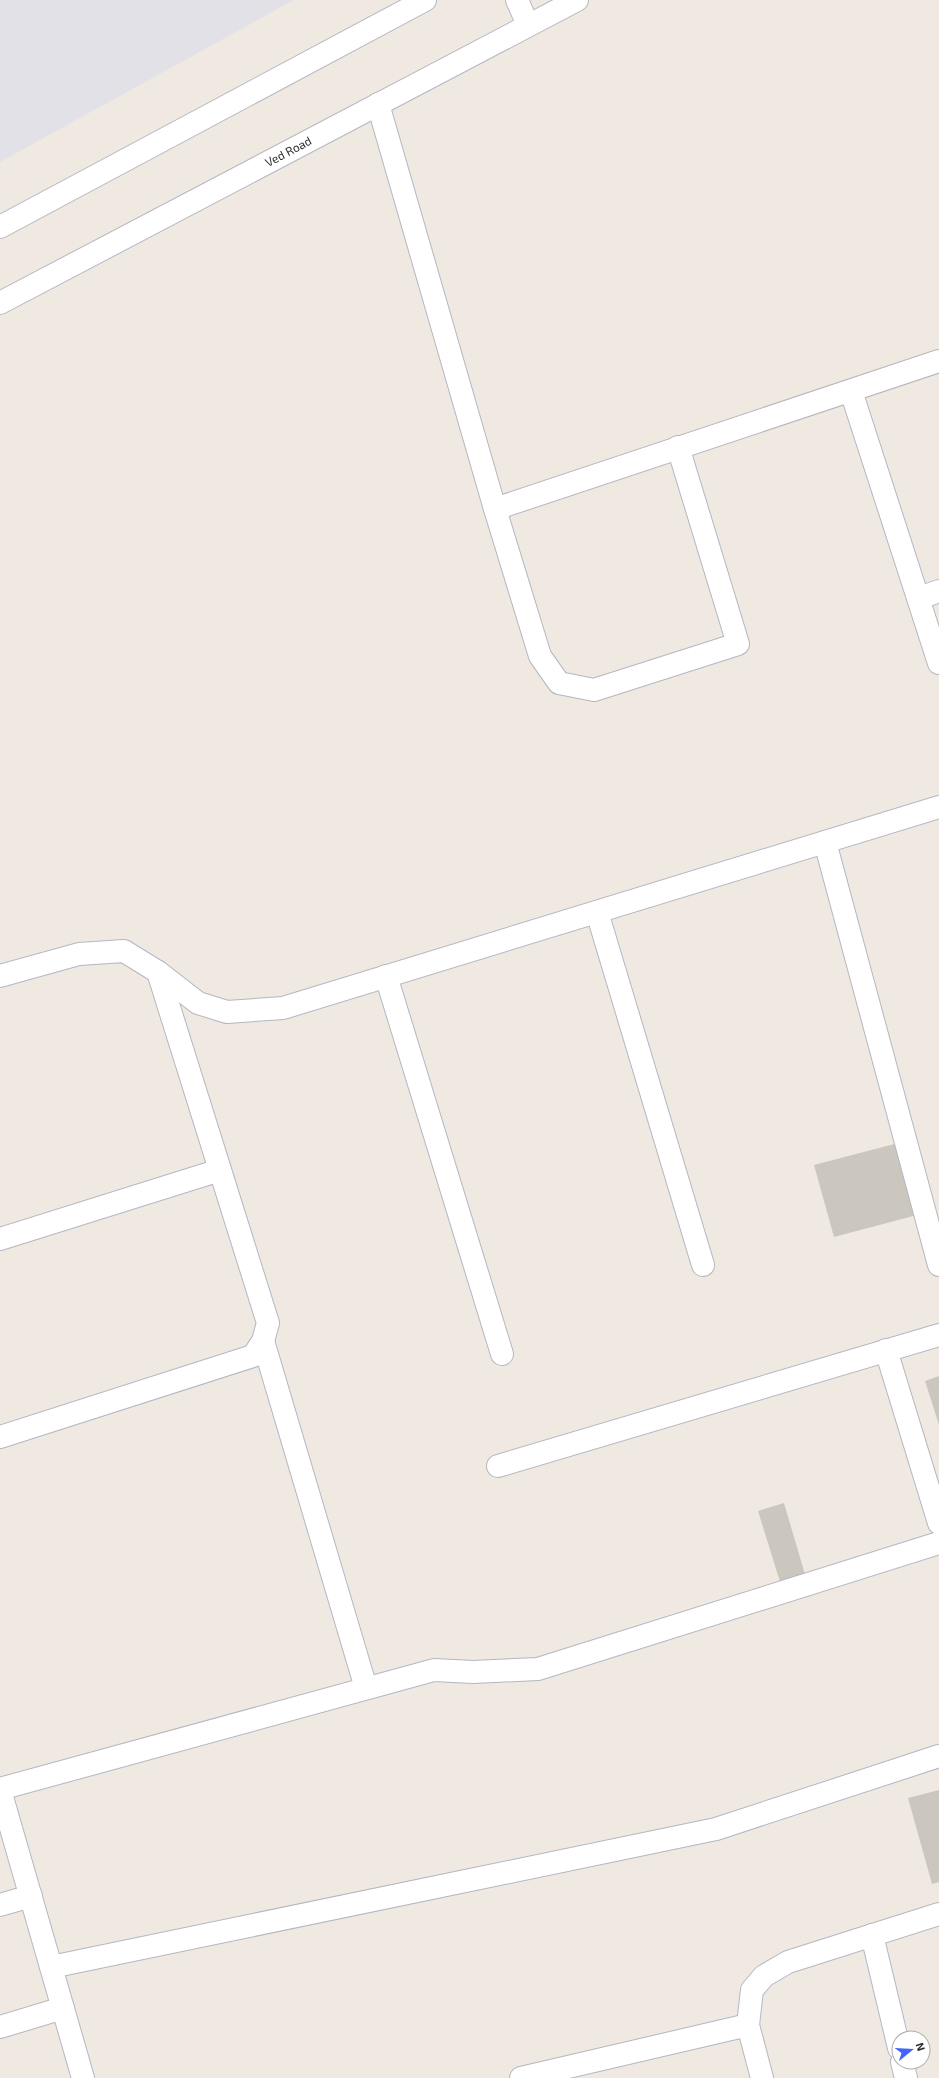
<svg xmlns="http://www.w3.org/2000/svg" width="939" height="2078" font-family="'Exo 2',sans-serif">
<rect width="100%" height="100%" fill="#efe9e1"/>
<path fill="#e3e1e8" d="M0,0H294L0,162Z"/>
<g fill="#cbc7bf">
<path d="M898,1143L917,1215L834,1237L814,1165Z"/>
<path d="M939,1376V1425L925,1381Z"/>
<path d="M784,1503L806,1578L781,1585L758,1511Z"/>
<path d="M939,1790V1882L932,1884L908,1798Z"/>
</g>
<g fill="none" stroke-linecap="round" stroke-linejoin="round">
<g stroke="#b4b7c1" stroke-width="24">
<g id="street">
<path d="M378,104L495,509L540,656L559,683L594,690L738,644L678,447"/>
<path d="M851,391L939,663"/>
<path d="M495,509L939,361"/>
<path d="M919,598L939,591"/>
<path d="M825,842L939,1265"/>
<path d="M597,912L703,1265"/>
<path d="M0,976L79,954L124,951L158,972L198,1003L227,1012L283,1008L939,807"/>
<path d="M386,976L502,1354"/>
<path d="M0,1239L220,1170"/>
<path d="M263,1341L366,1688"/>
<path d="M886,1350L939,1523"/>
<path d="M0,1437L253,1356L263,1341L268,1323L158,972"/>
<path d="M498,1466L939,1335"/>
<path d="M0,1789L434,1670L473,1672L538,1669L939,1543"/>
<path d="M0,1790L83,2078"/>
<path d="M0,1905L31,1896"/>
<path d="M872,1935L899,2048"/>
<path d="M51,1967L716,1829L939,1756"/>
<path d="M0,2027L63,2008"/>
<path d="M902,2062L906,2078"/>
<path d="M521,2078L748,2025"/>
<path d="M762,2078L748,2025L752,1990L764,1976L788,1962L939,1914"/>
</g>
</g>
<g stroke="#b4b7c1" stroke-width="24">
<g id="secondary">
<path d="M517,0L528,25"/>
<path d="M0,227L425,0"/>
<path d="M0,303L577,0"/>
</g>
</g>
<use href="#street" stroke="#fff" stroke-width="22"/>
<use href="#secondary" stroke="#fff" stroke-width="22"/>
</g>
<g text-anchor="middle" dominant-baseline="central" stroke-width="3" stroke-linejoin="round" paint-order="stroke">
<g font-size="12" fill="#2e2e2e" stroke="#fff">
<text transform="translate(288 151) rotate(-28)">Ved Road</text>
</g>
</g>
<g transform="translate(911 2050) rotate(72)"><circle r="19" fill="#ffffff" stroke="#ababab"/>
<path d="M0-3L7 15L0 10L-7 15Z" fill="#4264fb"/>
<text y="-6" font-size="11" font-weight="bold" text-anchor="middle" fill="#2e2e2e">N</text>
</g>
</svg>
